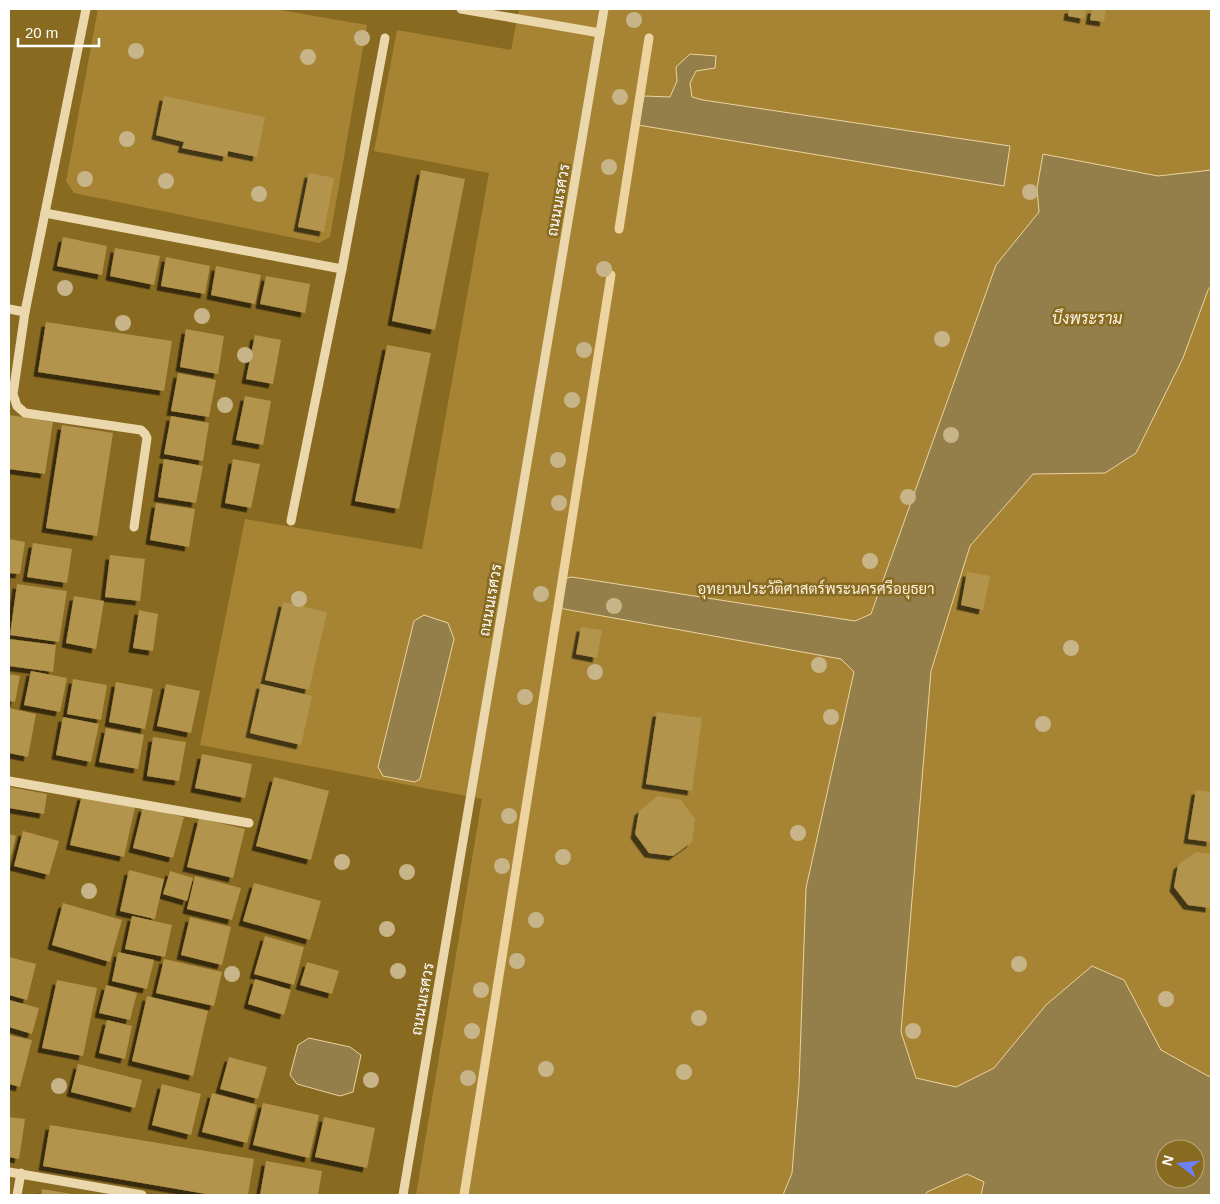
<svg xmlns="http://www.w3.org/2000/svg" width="1220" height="1204" font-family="Helvetica,Sarabun,sans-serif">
<defs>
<filter id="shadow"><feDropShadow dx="-4.5" dy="4.5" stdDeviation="0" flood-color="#0009"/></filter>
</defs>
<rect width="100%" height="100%" fill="#896a21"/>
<g fill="#a68434" fill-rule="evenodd">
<path d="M98,9H274L367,25L330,237L319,243L74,193L66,181Z"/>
<path d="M519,9H1211V1195H416L482,799L200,745L245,519L422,549L489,173L374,151L397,30L511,50ZM1165,1149H1195V1179H1165Z"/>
</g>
<g fill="#947f4a" stroke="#ecd39f" fill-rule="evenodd">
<path d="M690,54L716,56L715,68L696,71L690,83L692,97L703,100L1010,146L1004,186L638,125L644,96L670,97L677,81L676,67Z"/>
<path d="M1043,154L1158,176L1211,170V286L1208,290L1183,358L1136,453L1105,473L1033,474L970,546L931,671L901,1032L916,1078L956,1087L994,1068L1046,1005L1092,966L1124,980L1161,1050L1208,1076H1211V1195H981L984,1182L967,1174L927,1192L925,1195H783L792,1173L799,1084L806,888L854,672L841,659L564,609L557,604L562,579L572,577L855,621L871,614L996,265L1039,212L1037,188ZM1165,1149H1195V1179H1165Z"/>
<path d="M424,615L448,623L454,639L420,779L415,782L383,776L378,767L414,621Z"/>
<path d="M309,1038L350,1047L361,1055L353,1092L340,1096L297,1084L290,1075L298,1045Z"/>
</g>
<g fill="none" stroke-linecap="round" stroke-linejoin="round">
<g stroke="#ecd39f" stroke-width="9">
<path d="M619,229L649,38"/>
<path d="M464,1195L611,275"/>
</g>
</g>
<g fill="#b2944d" filter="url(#shadow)">
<path d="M1069,9H1086L1084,19L1068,16Z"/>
<path d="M1092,9H1106L1104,22L1090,20Z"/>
<path d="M164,96L265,117L257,157L228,151L227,157L182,148L184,142L156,135Z"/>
<path d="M421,170L465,179L435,330L392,321Z"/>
<path d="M309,173L334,178L324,232L298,227Z"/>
<path d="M63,237L107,246L102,275L57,266Z"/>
<path d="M115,248L160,256L154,285L110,276Z"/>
<path d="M166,257L210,266L205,294L161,286Z"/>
<path d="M216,266L261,275L255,304L211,295Z"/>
<path d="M266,276L310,284L305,313L260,304Z"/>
<path d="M46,322L172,341L164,391L38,372Z"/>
<path d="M186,329L224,336L218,374L180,367Z"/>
<path d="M255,335L281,340L273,384L246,379Z"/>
<path d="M387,345L431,353L399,509L355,501Z"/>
<path d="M178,373L216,380L209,417L171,411Z"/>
<path d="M245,396L271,401L263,445L236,440Z"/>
<path d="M9,415L53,422L45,474L9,469Z"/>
<path d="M171,416L209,423L203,461L164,454Z"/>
<path d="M62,425L113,433L97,536L46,528Z"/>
<path d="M164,459L203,466L196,503L158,497Z"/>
<path d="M233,459L260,464L251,508L225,503Z"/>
<path d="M156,503L195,509L189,547L150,540Z"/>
<path d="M9,539L25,542L20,574L9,573Z"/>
<path d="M33,543L72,549L67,583L27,577Z"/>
<path d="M110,555L145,559L140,601L105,597Z"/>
<path d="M967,572L990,576L983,610L961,605Z"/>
<path d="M17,584L67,591L59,642L10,635Z"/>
<path d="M74,596L104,601L96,649L66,643Z"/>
<path d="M283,602L327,612L309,690L265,680Z"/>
<path d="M139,610L158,614L153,651L133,648Z"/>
<path d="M581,627L602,630L597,658L576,654Z"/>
<path d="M9,639L56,645L53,672L9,666Z"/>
<path d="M31,671L67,678L60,712L24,705Z"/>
<path d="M9,674L20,676L15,702L9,701Z"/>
<path d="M73,679L107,685L101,720L67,714Z"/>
<path d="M116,682L153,689L145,729L109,722Z"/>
<path d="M166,684L200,691L191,733L157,726Z"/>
<path d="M261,684L312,696L301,745L250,733Z"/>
<path d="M9,708L36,714L28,757L9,753Z"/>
<path d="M657,712L702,718L692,791L646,784Z"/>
<path d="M63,717L99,724L91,762L56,755Z"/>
<path d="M106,728L144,735L138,769L99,762Z"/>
<path d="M153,737L186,742L179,781L147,776Z"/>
<path d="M202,754L252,764L245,798L195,788Z"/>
<path d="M274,777L329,791L311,860L256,846Z"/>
<path d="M9,787L47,794L44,814L9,808Z"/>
<path d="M1196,790L1211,792V842L1188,839Z"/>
<path d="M82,795L135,807L124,857L70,845Z"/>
<path d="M658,796L681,800L695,819L692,842L673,856L649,853L635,834L639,811Z"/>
<path d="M143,807L184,817L173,858L133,848Z"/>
<path d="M199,818L245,829L233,878L187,867Z"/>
<path d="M23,831L59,841L49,875L14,866Z"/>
<path d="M9,834L16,836L9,864Z"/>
<path d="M1196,852L1211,854L1210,908L1188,905L1174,887L1178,865Z"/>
<path d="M129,870L164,879L155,919L120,911Z"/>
<path d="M170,871L193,878L187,901L163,894Z"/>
<path d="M195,876L241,888L232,920L187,909Z"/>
<path d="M254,883L321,901L310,940L243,921Z"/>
<path d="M63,903L122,920L110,962L52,945Z"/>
<path d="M132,916L172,925L165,957L125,949Z"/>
<path d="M190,917L231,927L222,965L181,955Z"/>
<path d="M265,936L304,947L294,985L254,974Z"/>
<path d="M118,952L154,960L147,989L112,981Z"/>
<path d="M9,957L36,964L27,1000L9,995Z"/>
<path d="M164,959L222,972L214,1006L156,993Z"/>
<path d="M307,962L339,971L332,994L300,985Z"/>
<path d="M255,979L291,990L284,1015L248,1004Z"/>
<path d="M57,980L97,988L83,1056L42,1048Z"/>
<path d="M106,985L137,993L130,1020L99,1013Z"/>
<path d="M147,996L208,1011L193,1076L132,1061Z"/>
<path d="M9,1000L39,1008L32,1034L9,1027Z"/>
<path d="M107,1020L132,1026L125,1059L99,1053Z"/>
<path d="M9,1035L32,1040L20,1087L9,1084Z"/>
<path d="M229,1057L267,1067L258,1099L220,1089Z"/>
<path d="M78,1064L142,1080L135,1108L71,1092Z"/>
<path d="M162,1084L201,1094L191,1135L152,1125Z"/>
<path d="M212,1093L257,1105L247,1143L202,1132Z"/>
<path d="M263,1103L319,1115L309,1158L253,1145Z"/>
<path d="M9,1117L25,1119L19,1159L9,1157Z"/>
<path d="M324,1117L375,1128L367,1168L315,1157Z"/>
<path d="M50,1125L254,1159L248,1195H212L43,1166Z"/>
<path d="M266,1161L322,1171L318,1195H260Z"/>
<path d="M42,1189L72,1194L71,1195H41Z"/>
</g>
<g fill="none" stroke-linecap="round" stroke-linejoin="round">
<g stroke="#ead7ac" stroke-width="9">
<path d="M86,9L25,312L13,394L17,406L25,413L141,430L145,434L147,438L134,527"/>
<path d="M461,9L600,33"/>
<path d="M45,213L342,269"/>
<path d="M9,309L25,312"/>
<path d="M291,521L342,269L385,38"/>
<path d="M9,781L249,823"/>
<path d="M9,1172L142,1195"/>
<path d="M17,1195L21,1173"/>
<path d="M403,1195L604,9"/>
</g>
</g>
<g fill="#c7b488">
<circle cx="634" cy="20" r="8"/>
<circle cx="362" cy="38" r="8"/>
<circle cx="136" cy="51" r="8"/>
<circle cx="308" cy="57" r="8"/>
<circle cx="620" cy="97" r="8"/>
<circle cx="127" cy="139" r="8"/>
<circle cx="609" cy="167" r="8"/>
<circle cx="85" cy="179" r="8"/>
<circle cx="166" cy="181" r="8"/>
<circle cx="1030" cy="192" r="8"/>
<circle cx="259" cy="194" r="8"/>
<circle cx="604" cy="269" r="8"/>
<circle cx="65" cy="288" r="8"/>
<circle cx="202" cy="316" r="8"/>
<circle cx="123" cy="323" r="8"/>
<circle cx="942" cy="339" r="8"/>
<circle cx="584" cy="350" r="8"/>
<circle cx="245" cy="355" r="8"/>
<circle cx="572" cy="400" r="8"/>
<circle cx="225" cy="405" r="8"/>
<circle cx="951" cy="435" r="8"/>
<circle cx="558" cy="460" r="8"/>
<circle cx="908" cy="497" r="8"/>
<circle cx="559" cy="503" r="8"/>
<circle cx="870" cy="561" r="8"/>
<circle cx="541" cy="594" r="8"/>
<circle cx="299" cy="599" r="8"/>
<circle cx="614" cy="606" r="8"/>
<circle cx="1071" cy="648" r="8"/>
<circle cx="819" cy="665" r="8"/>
<circle cx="595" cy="672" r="8"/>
<circle cx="525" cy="697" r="8"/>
<circle cx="831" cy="717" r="8"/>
<circle cx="1043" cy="724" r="8"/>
<circle cx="509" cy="816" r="8"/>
<circle cx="798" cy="833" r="8"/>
<circle cx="563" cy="857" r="8"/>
<circle cx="342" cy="862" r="8"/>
<circle cx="502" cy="866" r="8"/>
<circle cx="407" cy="872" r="8"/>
<circle cx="89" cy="891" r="8"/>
<circle cx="536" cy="920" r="8"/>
<circle cx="387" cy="929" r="8"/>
<circle cx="517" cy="961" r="8"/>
<circle cx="1019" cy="964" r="8"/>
<circle cx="398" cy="971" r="8"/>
<circle cx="232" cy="974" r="8"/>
<circle cx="481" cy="990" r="8"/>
<circle cx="1166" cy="999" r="8"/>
<circle cx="699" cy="1018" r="8"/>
<circle cx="472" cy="1031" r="8"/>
<circle cx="913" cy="1031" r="8"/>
<circle cx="546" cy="1069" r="8"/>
<circle cx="684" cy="1072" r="8"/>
<circle cx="468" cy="1078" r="8"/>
<circle cx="371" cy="1080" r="8"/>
<circle cx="59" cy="1086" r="8"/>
</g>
<g text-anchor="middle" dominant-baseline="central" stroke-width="5" stroke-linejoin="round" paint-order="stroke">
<g font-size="15" fill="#fff" stroke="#896a21">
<text transform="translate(558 200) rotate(-80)">ถนนนเรศวร</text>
<text transform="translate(490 600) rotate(-80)">ถนนนเรศวร</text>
<text transform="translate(422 999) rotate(-80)">ถนนนเรศวร</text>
</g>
<g font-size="15" fill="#faf1dc" stroke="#896a21">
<text x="816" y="588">อุทยานประวัติศาสตร์พระนครศรีอยุธยา</text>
</g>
<g font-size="16" font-style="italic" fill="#f9f1df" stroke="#896a21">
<text x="1087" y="318">บึงพระราม</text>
</g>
</g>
<rect width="1220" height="1204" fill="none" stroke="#ffffff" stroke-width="20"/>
<g transform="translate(1180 1164) rotate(286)"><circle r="24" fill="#896a21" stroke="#b8a67a"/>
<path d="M0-4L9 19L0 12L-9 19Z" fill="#6d81f7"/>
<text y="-8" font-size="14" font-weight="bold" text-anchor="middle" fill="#ffffff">N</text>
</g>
<path d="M18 38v8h81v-8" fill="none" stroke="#ffffff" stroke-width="2.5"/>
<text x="25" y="38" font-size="15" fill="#ffffff" stroke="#896a21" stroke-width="4" paint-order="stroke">20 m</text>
</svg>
